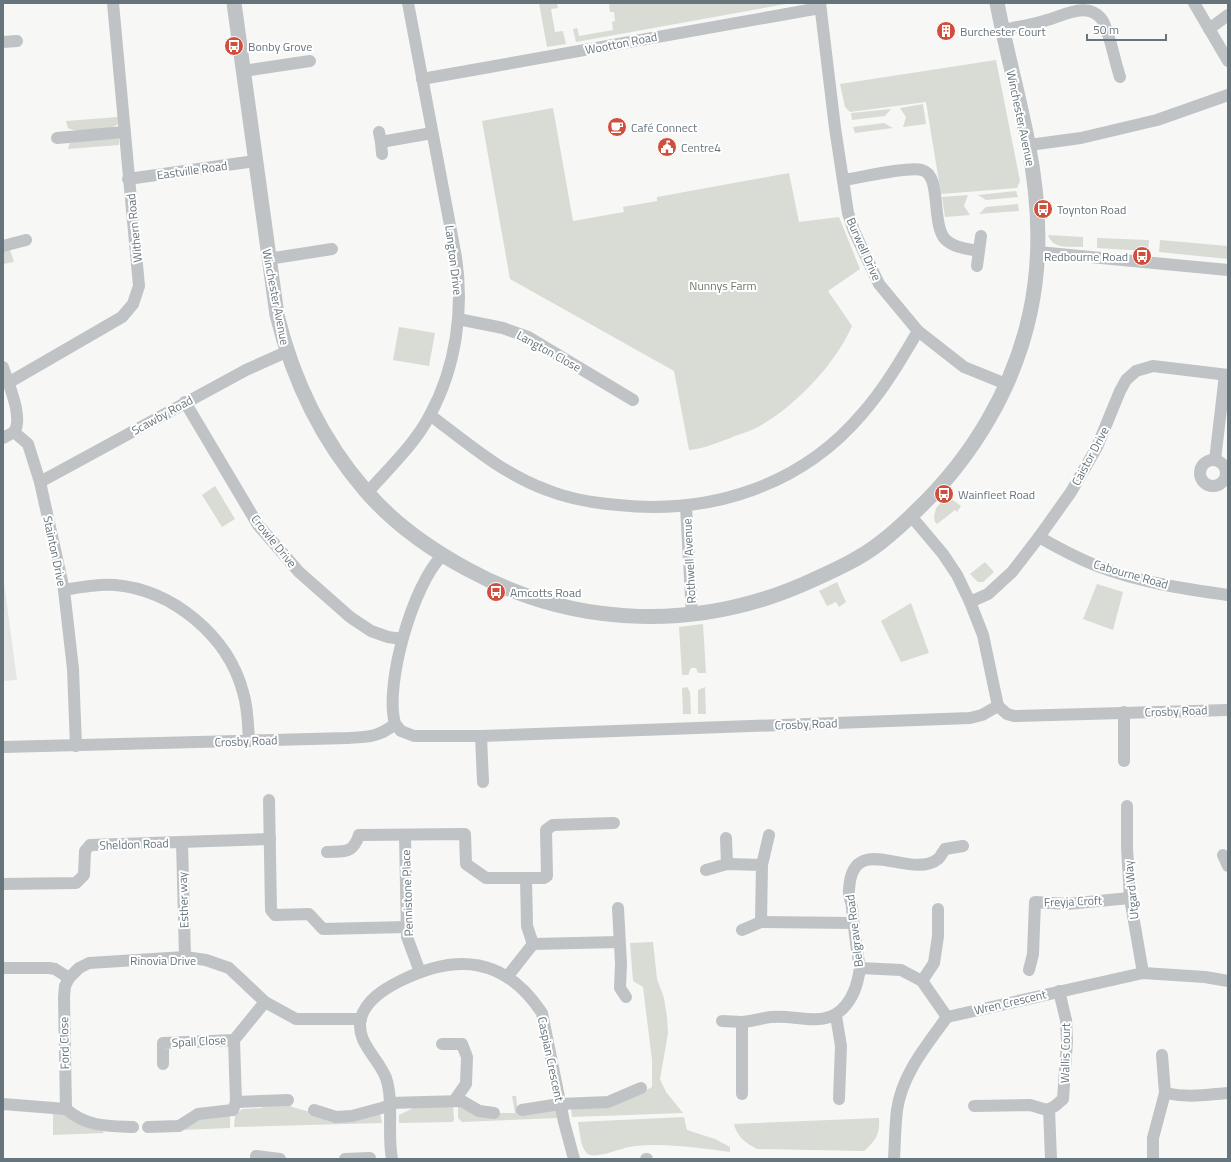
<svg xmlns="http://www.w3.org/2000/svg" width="1231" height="1162" font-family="'Titillium Web',sans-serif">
<rect width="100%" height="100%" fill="#f7f7f5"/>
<path fill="#e5e7e5" d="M3,575L17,680L3,681Z"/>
<g fill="#d8dcd4">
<path d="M539,3H559L557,4L558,8L551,9L555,32L563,31L566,44L547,47Z"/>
<path d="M612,3H791L576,42L573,29L577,28L579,36L613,30L612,22L615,21L614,12H610L609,5Z"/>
<path d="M996,60L1020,181L1017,188L941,194L926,102L850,112L845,107L840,84Z"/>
<path d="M923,104L926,124L903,127L906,117L900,108Z"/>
<path d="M553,108L573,221L624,212L623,207L657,201V197L789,173L799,222L839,217L860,269L828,291L852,326C835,365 792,410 754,429C745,433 736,435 728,439C716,443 702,449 689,450L674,371L510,279L482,121Z"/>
<path d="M891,109L885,116L852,120L851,113Z"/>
<path d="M118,117V124C112,130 75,133 68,128L66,121Z"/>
<path d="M884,123L893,128L855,133L853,127Z"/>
<path d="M119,138V145L68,149L70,142Z"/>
<path d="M1016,191L1018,197L986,200L978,195Z"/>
<path d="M968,195L964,206L970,215L945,217L942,197Z"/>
<path d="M1018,204L1019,211L979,214L986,207Z"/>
<path d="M1048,235L1083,237V247C1070,246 1053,250 1048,235Z"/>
<path d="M1097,238L1149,240L1148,251L1097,248Z"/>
<path d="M1160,240L1228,246V259L1159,252Z"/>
<path d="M3,250H10L14,262L3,264Z"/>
<path d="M399,327L435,333L429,366L393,360Z"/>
<path d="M215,486L235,519L222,527L202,495Z"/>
<path d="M947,496L961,506L957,512L955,510L937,524L935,522L934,517L936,508Z"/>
<path d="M985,562L994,572L983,582H978L970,574Z"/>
<path d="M837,582L846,602L839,607L836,602L827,606L819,591Z"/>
<path d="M1097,584L1123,592L1113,630L1083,619Z"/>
<path d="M911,603L929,653L901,662L881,621Z"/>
<path d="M703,624L706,673H698L696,668H691L688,675H682L679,627Z"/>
<path d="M687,687L690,692L691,714H683L682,688Z"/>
<path d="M705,687L706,714H698V690Z"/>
<path d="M653,942L657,979L664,998L667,1017L668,1033L660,1079L666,1092L683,1113L572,1117L571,1108L633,1097L652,1087V1060L643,987L633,981L630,943Z"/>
<path d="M512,1096H516L518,1112L557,1107L558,1118L462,1122L458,1118V1103L499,1113H515Z"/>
<path d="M290,1102L292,1107L310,1112L329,1121L380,1113L382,1123L234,1127L235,1115L242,1109L262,1108L263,1104Z"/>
<path d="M453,1103L454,1120L452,1122L399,1123V1115L419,1105Z"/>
<path d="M53,1109L101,1129L104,1133L53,1135Z"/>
<path d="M230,1115V1128L182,1130L203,1117Z"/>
<path d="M684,1117L687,1130L715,1139L730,1147V1152C697,1148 662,1142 629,1147C619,1149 596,1159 588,1154C580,1148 580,1131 578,1122Z"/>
<path d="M879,1118C880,1134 876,1140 864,1151L757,1149C746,1143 737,1137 734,1124Z"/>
</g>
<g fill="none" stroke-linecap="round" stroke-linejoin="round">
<g stroke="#bfc3c6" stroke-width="12">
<path d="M820,3L835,128L848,213L854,231L879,284L918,331L964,367L1006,384"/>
<path d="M1194,3L1228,61"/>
<path d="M1209,29L1228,15"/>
<path d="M1002,30C1017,27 1032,25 1047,20C1065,15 1089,0 1103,21C1111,38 1114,59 1120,77"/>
<path d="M3,42L17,41"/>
<path d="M243,71L310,61"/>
<path d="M422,79L820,8"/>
<path d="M379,132L381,142L432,133"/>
<path d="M57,138L124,132"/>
<path d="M381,142L382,154"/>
<path d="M1029,145L1081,138L1157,120L1228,95"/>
<path d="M128,179L255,161"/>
<path d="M843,180C858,178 909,166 922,170C942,175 931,223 945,239C954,248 968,249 979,251"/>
<path d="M3,246L26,240"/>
<path d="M1038,252L1228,270"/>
<path d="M268,259L332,249"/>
<path d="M977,266L981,236"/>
<path d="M458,319L503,328L528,337L633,400"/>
<path d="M3,367C8,383 24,418 14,432L28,444L40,482L64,590L73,669L76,746"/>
<path d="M8,383L122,317L133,304L139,286L113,3"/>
<path d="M185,402L258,525L299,572L350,617L371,631L388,637L402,639"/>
<path d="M430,415C467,443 503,474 547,490C569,499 594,503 618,505C710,515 801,486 862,414C884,389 901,360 918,331"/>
<path d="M3,438L14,432"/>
<path d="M1215,460L1225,375"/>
<circle cx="1213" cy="473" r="13"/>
<path d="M40,482L246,370L286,352"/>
<path d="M367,493C389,468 415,444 430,415C456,367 464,310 456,257L408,3"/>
<path d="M686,507L692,615"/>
<path d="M911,516L943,554L957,575L970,602L983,635L998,706"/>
<path d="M1039,537C1058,548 1077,558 1097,566C1138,582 1185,589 1228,595"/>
<path d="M64,590C81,587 98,584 115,585C173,590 228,636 243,692C248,708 248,724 249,741"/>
<path d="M970,602L988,594L1012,572L1039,537L1071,492L1097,447L1120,391L1126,380L1136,371L1153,366L1228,375"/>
<path d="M1124,712V761"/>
<path d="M395,724C384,685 413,584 442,556"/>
<path d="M481,736L483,782"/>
<path d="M3,747L348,738C368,737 379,737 395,724L401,731L414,736H481L970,718L982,715L998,706L1007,714L1014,716L1228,710"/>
<path d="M269,800L271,910L275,915L309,914L323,929L406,927"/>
<path d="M1127,806V848L1130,898L1143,973"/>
<path d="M405,835L407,937L420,972"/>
<path d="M726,838L727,864"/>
<path d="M182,842L185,957"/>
<path d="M327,852C344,851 353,854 359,835L465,834L466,864L486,878H544L547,876L546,830L553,825L614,823"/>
<path d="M1223,855L1228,866"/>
<path d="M762,865L769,835"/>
<path d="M706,870L727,864L762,865L761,922"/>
<path d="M526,878L527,926L533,944"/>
<path d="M3,884L76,883L84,875L85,851L90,845L270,839"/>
<path d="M618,908L621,964L620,988L626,997"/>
<path d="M742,930L761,922L852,923"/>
<path d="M533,944L619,942"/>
<path d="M3,968H49L55,969L69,978"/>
<path d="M860,968L901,970L922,981L947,1017"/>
<path d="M1029,970L1033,954L1035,902L1067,904L1130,898"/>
<path d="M507,977L533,944"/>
<path d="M922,981L934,963L938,936V909"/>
<path d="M836,1016L841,1046L839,1099"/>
<path d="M722,1021C729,1021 735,1022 741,1022C751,1022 761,1018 771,1017C798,1014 826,1030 846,1005C855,994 858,982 860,968C856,948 854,928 852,908C852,902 848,896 849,890C852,829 910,881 938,859C940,857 943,852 945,849L963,846"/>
<path d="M442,1044H462L467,1057L466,1084L454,1101"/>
<path d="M163,1064V1043L234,1040"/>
<path d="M1165,1093C1189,1098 1204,1095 1228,1093"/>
<path d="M742,1094V1022"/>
<path d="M236,1102L288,1100"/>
<path d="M389,1103L462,1101L479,1111L494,1113"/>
<path d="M3,1104L66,1109C87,1127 107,1126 133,1127"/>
<path d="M974,1106L1030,1105L1047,1110L1055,1106L1063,1099L1067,1041L1066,1020L1059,991"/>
<path d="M66,1109L64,997L65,986L69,978L79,968L89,963L185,957L206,960L229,968L265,1002L296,1019H361"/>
<path d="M1049,1109L1051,1159"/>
<path d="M314,1110L336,1117L352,1116L389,1106"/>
<path d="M522,1110L560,1104L608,1102L641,1088"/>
<path d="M148,1127L179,1126L198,1114L233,1110L236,1102L234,1040L265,1002"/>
<path d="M256,1156L280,1159"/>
<path d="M345,1159L370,1158"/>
<path d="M392,1159C387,1134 394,1101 386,1078C378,1057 355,1042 361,1018C366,1000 384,989 400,981C457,953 505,957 542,1013L564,1122L574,1159"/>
<path d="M646,1159H647"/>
<path d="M894,1159C895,1143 895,1126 897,1110C902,1074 927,1045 947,1017L1143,973L1205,977L1228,981"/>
<path d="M1153,1159V1138L1165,1093L1162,1055"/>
</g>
<path stroke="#bfc3c6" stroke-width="15" d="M234,3L277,315C293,380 321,439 365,490C393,523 430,549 467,569C576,629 702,632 815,579C837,569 861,558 880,543C893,533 905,522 916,511C972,458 1014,388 1030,313C1042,258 1039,198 1028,143C1019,96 1006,50 997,3"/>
</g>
<defs>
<g id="building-disc" transform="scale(1)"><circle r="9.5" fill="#d04e3c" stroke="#fff"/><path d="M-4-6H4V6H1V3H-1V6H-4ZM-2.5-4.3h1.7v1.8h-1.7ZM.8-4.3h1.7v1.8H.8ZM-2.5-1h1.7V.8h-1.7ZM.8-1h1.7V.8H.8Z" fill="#fff"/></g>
<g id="bus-disc" transform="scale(1)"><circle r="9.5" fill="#d04e3c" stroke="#fff"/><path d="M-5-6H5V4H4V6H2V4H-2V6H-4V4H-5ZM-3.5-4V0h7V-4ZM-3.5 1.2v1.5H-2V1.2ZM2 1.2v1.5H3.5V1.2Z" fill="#fff"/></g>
<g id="cafe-disc" transform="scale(1)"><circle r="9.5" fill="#d04e3c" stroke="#fff"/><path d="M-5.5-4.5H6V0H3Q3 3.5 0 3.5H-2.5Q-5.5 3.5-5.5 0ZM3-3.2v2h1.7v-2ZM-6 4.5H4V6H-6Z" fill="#fff"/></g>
<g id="civic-disc" transform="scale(1)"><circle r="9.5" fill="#d04e3c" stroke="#fff"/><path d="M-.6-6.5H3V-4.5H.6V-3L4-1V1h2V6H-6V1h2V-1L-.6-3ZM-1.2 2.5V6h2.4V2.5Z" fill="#fff"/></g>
</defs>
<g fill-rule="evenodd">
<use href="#building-disc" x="946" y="31"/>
<use href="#bus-disc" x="234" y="46"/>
<use href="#cafe-disc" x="617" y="127"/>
<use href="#civic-disc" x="667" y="147"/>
<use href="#bus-disc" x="1043" y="209"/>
<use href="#bus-disc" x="1142" y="256"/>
<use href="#bus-disc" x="944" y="494"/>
<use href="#bus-disc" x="496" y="592"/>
</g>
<g text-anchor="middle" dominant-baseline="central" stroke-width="4" stroke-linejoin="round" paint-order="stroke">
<g font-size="12" fill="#66757c" stroke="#fff" text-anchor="start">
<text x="960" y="31">Burchester Court</text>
<text x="248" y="46">Bonby Grove</text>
<text x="631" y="127">Café Connect</text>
<text x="681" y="147">Centre4</text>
<text x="1057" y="209">Toynton Road</text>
<text x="1128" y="256" text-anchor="end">Redbourne Road</text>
<text x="958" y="494">Wainfleet Road</text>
<text x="510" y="592">Amcotts Road</text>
</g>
<g font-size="12" fill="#66757c" stroke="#fff">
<text transform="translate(621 43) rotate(-11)">Wootton Road</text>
<text transform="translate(1021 118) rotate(78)">Winchester Avenue</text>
<text transform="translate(192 170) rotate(-8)">Eastville Road</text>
<text transform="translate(134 228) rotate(-96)">Withern Road</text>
<text transform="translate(864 249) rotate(66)">Burwell Drive</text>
<text transform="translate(454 260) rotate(83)">Langton Drive</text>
<text transform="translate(276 297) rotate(79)">Winchester Avenue</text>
<text transform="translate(549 351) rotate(29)">Langton Close</text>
<text transform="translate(162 415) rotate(-29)">Scawby Road</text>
<text transform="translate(1090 456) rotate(-62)">Caistor Drive</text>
<text transform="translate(274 541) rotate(51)">Crowle Drive</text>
<text transform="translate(55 551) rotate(78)">Stainton Drive</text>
<text transform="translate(689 561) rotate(-93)">Rothwell Avenue</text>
<text transform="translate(1131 574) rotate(16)">Cabourne Road</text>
<text transform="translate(1176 711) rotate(-2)">Crosby Road</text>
<text transform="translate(806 724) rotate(-2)">Crosby Road</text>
<text transform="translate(246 741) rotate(-2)">Crosby Road</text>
<text transform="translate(134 844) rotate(-2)">Sheldon Road</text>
<text transform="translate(1131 890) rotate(-96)">Utgard Way</text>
<text transform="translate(407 893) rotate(-92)">Pennistone Place</text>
<text transform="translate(183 900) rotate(-92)">Esther way</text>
<text transform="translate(1073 901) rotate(-2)">Freyja Croft</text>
<text transform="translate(854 931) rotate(-97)">Belgrave Road</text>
<text x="163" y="960">Rinovia Drive</text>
<text transform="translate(1010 1002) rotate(-13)">Wren Crescent</text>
<text transform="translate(199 1041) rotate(-3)">Spall Close</text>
<text transform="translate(64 1043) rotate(-91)">Ford Close</text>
<text transform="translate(1065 1053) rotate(-89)">Wallis Court</text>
<text transform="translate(551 1059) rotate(78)">Caspian Crescent</text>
</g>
<g font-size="12" fill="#6e7a68" stroke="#fff">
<text x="723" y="285">Nunnys Farm</text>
</g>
</g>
<rect width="1231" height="1162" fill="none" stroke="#66757c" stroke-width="8"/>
<path d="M1087 34v6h79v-6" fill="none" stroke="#66757c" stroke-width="2"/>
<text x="1093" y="34" font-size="12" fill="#66757c" stroke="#ffffff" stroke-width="3" paint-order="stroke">50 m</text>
</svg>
